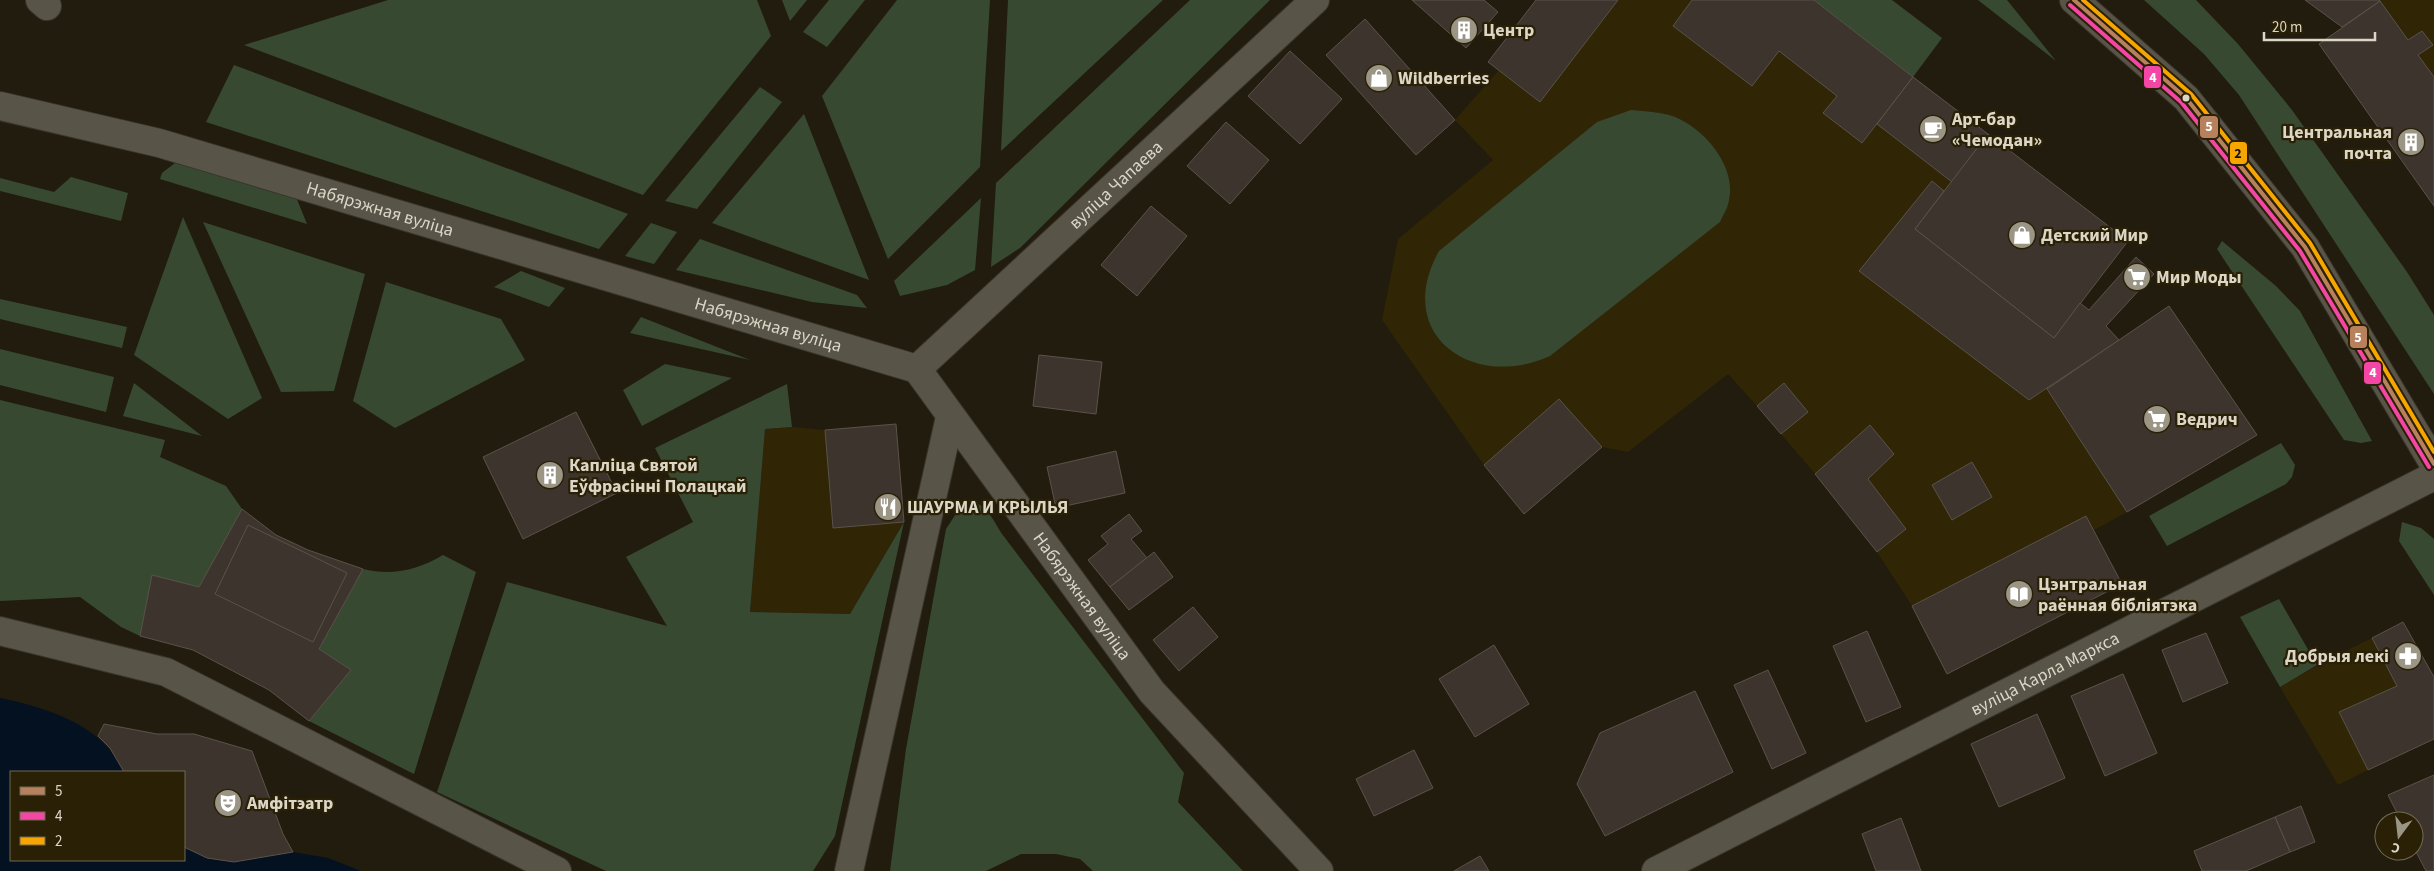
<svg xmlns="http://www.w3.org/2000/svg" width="2434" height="871" font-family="'Source Sans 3',sans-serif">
<rect width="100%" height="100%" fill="#221c0e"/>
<g fill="#302504">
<path d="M1618,0H1692L1673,26L1751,85L1779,51L1837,96L1824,113L1862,143L1877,124L1952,182L1944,191L1932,182L1860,271L2029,400L2047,389L2127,512L2094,530L2086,516L1912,606L1877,552L1906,529L1868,479L1894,454L1870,425L1815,474L1781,434L1808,412L1784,383L1757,406L1728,374L1628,452L1602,447L1559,399L1484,465L1382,320L1398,239L1493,160L1455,120L1499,70L1540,102Z"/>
<path d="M2379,0H2434V77L2418,55L2432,45L2422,31L2408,40Z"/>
<path d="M792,427L825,430L833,528L904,522L850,614L750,612L765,429Z"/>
<path d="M2372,638L2397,686L2339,712L2368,770L2338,785L2280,687L2318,665Z"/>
</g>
<g fill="#384931">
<path d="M388,0H757L771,36L643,195L244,45Z"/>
<path d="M782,0H807L790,21Z"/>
<path d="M829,0H865L827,47L803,32Z"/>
<path d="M897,0H990L980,167L888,259L822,96Z"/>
<path d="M1008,0H1163L1001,151Z"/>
<path d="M1190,0H1270L1020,248L991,267L996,183Z"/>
<path d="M1814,0H1892L1942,38L1913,77Z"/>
<path d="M1978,0H2007L2056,61Z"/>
<path d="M2144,0H2196L2238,44L2292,110L2407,272L2434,315V394L2239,95L2204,54Z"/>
<path d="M234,65L628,214L599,249L206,122Z"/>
<path d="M760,87L782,102L697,209L665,201Z"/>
<path d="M1631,110C1643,111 1657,112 1669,115C1701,124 1737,165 1729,200C1728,208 1723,215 1720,222L1550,356C1473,391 1392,335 1439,251L1597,122Z"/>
<path d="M804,114L869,280L712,223Z"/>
<path d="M175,163L296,197L307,224L160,179L162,173Z"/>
<path d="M71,177L128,193L121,221L0,191V178L54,192Z"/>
<path d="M981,198L975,270L947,285L900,296L894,281Z"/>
<path d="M183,217L262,398L228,419L134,355Z"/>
<path d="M203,222L365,274L334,391L281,392Z"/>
<path d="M651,223L677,232L654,264L625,256Z"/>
<path d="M700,239L857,295L867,308L812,302L676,270Z"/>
<path d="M2222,241L2276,286L2300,311L2372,441L2361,443L2344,440L2217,249Z"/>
<path d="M521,271L565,288L549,307L494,287Z"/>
<path d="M386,282L501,319L525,360L395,428L353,401Z"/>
<path d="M0,299L127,327L122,348L0,319Z"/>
<path d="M641,317L750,360L630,333Z"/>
<path d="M0,349L114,377L106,412L0,385Z"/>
<path d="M665,364L732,378L642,426L623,390Z"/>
<path d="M134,383L202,436L123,416Z"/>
<path d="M787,384L792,427L765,429L750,612L850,614L904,522L835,836L813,871H606L437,792L507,582L667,626L626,557L693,522L655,448Z"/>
<path d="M0,400L165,440L160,457L226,486L242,509L199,587L152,576L140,636L121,627L80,597L0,601Z"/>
<path d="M2281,443L2295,465L2292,477L2286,484L2167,546L2149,516Z"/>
<path d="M965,500C987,503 991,517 1002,534L1184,773L1178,802L1243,871H1093L1080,859L1056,854H1021L986,871H890L906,749L946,529Z"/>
<path d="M2402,522L2421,528L2434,539V595L2399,541Z"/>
<path d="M443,555L476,572L414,774L309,721L351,670L319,649L363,569C392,576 418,570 443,555Z"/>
<path d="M2279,599L2317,665L2280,687L2240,617Z"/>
</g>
<path fill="#031121" d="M0,698C48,708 103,725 124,772H11V860H184V847L207,858L234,862L293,852L328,858L361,871H0Z"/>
<g fill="#3d352d" stroke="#5b524a">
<path d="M1412,0H1484L1498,12L1466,48Z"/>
<path d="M1536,0H1618L1540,102L1488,62Z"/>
<path d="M1692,0H1814L1913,77L1862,143L1823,113L1837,96L1779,51L1752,86L1673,26Z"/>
<path d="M2305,0H2379L2380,1L2342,27Z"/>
<path d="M2380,1L2408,40L2422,31L2433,45L2418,55L2434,77V206L2319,44Z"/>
<path d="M1365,19L1455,120L1416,155L1326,55Z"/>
<path d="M1290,51L1342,99L1300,144L1248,96Z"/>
<path d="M1913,77L1988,134L1952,182L1877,124Z"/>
<path d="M1226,122L1269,160L1230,204L1187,166Z"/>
<path d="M1988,134L2128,241L2054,338L1915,229Z"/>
<path d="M1932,181L1944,191L1915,229L2054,338L2080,303L2089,310L2136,257L2154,274L2106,326L2119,340L2029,400L1859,271Z"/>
<path d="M1151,206L1187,236L1137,296L1101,265Z"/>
<path d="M2169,306L2257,435L2127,512L2047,389Z"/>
<path d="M1039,355L1102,362L1096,414L1033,406Z"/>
<path d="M1784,383L1808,412L1781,434L1757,406Z"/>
<path d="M1559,399L1602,447L1524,514L1484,465Z"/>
<path d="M576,412L617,493L523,539L483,457Z"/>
<path d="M896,424L904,522L833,528L825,430Z"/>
<path d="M1870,425L1894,454L1868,479L1906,529L1877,552L1815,474Z"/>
<path d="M1116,451L1125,493L1056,508L1047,467Z"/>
<path d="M1972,462L1992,497L1952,520L1932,485Z"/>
<path d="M242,509L276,535L308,550L363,569L319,649L351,670L309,721L269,690L193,650L140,636L152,575L199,587Z"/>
<path d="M1129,514L1142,531L1131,539L1147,558L1110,587L1088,560L1108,544L1101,536Z"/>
<path d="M2086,516L2122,584L1947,674L1912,606Z"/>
<path d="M248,525L347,573L313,642L215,594Z"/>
<path d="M1154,552L1173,577L1129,610L1110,587Z"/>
<path d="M1193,607L1218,637L1179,671L1153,640Z"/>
<path d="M2403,622L2434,677V739L2368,770L2339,712L2397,686L2372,638Z"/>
<path d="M1867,631L1901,707L1866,722L1833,646Z"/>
<path d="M2206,633L2228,683L2183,702L2162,650Z"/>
<path d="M1494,645L1529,704L1475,737L1439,679Z"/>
<path d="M1768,670L1806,753L1772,769L1734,685Z"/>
<path d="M2123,674L2157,753L2105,776L2071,696Z"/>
<path d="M1695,691L1733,772L1605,836L1577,784L1600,733Z"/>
<path d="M2037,714L2065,778L1999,807L1971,744Z"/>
<path d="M104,724L157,734H194L252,751L283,834L293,852L234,862L207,858L184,847V772H124L110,748L98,736Z"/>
<path d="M1414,750L1433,788L1374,816L1356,779Z"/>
<path d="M2434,775V871H2426L2414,848V821H2401L2388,795Z"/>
<path d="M2301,806L2315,842L2290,852L2275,817Z"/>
<path d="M2275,817L2290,852L2246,871H2202L2194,851Z"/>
<path d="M1901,818L1921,871H1876L1862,834Z"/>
<path d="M1480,856L1489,871H1454Z"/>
</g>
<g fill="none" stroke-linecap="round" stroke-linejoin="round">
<g stroke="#3a352c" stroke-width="30">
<g id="minor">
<path d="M40,0L47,6"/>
<path d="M2074,0L2186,98L2305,247L2434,464"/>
<path id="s1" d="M0,106L159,143L917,369L1152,692L1319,871"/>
<path id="s2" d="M917,369L1315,0"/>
<path d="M0,631L166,672L557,871"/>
<path d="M849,871L950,417"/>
<path id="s3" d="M1656,871L2434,476"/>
</g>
</g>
<use href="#minor" stroke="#585448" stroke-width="28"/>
<g stroke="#2a2006" stroke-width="8">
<path id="bus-1" d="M2074,0L2186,98L2305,247L2434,464"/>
</g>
<g stroke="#2a2006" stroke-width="8">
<path id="bus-2" d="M2070,5L2181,102L2300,251L2429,467"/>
</g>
<g stroke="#2a2006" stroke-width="8">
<path id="bus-3" d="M2083,0L2191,94L2310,243L2434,452"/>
</g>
<use href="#bus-1" stroke="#b6815c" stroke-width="4"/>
<use href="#bus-2" stroke="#f346a5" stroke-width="4"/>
<use href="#bus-3" stroke="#f7a600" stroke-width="4"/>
</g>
<defs>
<g id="building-disc" transform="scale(1.4375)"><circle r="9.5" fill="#9b9586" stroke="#2a2006"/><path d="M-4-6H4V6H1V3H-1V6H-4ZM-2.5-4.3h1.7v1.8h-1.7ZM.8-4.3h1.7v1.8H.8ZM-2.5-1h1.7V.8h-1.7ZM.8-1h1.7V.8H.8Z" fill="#fff"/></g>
<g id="shop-disc" transform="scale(1.4375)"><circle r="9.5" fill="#9b9586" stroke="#2a2006"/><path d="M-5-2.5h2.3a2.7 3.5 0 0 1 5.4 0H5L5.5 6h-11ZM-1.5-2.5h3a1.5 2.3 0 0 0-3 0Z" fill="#fff"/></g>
<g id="cafe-disc" transform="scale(1.4375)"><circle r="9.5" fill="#9b9586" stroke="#2a2006"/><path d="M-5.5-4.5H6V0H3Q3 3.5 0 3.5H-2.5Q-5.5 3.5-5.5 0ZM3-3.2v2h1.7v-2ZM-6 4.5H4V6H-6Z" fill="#fff"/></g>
<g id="supermarket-disc" transform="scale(1.4375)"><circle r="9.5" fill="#9b9586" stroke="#2a2006"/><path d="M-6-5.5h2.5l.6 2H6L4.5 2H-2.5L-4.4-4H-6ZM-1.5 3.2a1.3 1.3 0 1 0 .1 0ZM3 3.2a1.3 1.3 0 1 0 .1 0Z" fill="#fff"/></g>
<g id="restaurant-disc" transform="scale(1.4375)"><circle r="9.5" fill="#9b9586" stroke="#2a2006"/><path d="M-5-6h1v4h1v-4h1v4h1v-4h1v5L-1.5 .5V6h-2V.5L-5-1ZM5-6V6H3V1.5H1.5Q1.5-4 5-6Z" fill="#fff"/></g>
<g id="library-disc" transform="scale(1.4375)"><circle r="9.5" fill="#9b9586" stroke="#2a2006"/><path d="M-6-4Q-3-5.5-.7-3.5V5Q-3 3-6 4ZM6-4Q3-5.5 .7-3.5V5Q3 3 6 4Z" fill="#fff"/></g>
<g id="pharmacy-disc" transform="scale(1.4375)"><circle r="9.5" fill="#9b9586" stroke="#2a2006"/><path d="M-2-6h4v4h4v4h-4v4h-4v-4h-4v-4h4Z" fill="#fff"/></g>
<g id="theatre-disc" transform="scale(1.4375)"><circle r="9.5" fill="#9b9586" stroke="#2a2006"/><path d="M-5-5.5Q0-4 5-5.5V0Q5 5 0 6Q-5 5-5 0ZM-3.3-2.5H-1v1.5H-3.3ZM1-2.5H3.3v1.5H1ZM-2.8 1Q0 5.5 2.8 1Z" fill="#fff"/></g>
</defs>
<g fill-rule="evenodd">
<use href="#building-disc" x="1464" y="30"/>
<use href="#shop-disc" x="1379" y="78"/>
<use href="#cafe-disc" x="1933" y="129"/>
<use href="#building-disc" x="2411" y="142"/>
<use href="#shop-disc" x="2022" y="235"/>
<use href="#supermarket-disc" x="2137" y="277"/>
<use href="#supermarket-disc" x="2157" y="419"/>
<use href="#building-disc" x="550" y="475"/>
<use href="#restaurant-disc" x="888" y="507"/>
<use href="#library-disc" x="2019" y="594"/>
<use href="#pharmacy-disc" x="2408" y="656"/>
<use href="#theatre-disc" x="228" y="803"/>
</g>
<circle fill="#dcd6c7" stroke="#2a2006" stroke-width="2" cx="2186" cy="98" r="4.5"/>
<g text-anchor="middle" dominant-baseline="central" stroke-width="4.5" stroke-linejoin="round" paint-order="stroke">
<g font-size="18" font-weight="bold" fill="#dcd6c7" stroke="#2a2006" text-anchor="start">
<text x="1483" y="30">Центр</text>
<text x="1398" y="78">Wildberries</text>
<text x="1952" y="119">Арт-бар<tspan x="1952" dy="21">«Чемодан»</tspan></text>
<text x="2392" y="132" text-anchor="end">Центральная<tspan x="2392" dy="21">почта</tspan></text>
<text x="2041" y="235">Детский Мир</text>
<text x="2156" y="277">Мир Моды</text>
<text x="2176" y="419">Ведрич</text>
<text x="569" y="465">Капліца Святой<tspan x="569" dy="21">Еўфрасінні Полацкай</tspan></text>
<text x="907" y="507">ШАУРМА И КРЫЛЬЯ</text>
<text x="2038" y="584">Цэнтральная<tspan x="2038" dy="21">раённая бібліятэка</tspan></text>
<text x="2389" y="656" text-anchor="end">Добрыя лекі</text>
<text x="247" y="803">Амфітэатр</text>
</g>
<g font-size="18" fill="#dcd6c7" stroke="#2a2006">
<text stroke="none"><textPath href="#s2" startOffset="271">вуліца Чапаева</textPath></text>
<text stroke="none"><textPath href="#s1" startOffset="394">Набярэжная вуліца</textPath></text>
<text stroke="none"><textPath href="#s1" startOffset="799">Набярэжная вуліца</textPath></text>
<text stroke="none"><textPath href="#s1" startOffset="1235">Набярэжная вуліца</textPath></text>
<text stroke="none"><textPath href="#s3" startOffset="436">вуліца Карла Маркса</textPath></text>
</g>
</g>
<g stroke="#2a2006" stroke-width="2">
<rect x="2143" y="65" width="19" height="24" rx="5" fill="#f346a5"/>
<rect x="2199" y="115" width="20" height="24" rx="5" fill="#b6815c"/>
<rect x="2229" y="141" width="19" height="24" rx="5" fill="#f7a600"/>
<rect x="2349" y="325" width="19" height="24" rx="5" fill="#b6815c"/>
<rect x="2363" y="361" width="19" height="24" rx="5" fill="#f346a5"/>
</g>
<g font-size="14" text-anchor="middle" font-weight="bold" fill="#fff">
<text x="2153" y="82">4</text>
<text x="2209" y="131">5</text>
<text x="2358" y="342">5</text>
<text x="2373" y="377">4</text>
</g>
<g font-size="14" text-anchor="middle" font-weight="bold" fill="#111">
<text x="2238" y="158">2</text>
</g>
<rect x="10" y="771" width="175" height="90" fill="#2a2006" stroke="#716953"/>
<rect x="20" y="787" width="25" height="8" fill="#b6815c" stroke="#716953"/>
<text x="55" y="796" font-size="15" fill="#dcd6c7">5</text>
<rect x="20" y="812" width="25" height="8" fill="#f346a5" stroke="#716953"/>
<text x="55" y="821" font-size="15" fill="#dcd6c7">4</text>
<rect x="20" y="837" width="25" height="8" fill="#f7a600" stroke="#716953"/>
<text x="55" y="846" font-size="15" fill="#dcd6c7">2</text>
<g transform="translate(2399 836) rotate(195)"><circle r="24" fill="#2a2006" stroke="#716953"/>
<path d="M0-4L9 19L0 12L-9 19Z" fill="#9b9586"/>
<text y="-8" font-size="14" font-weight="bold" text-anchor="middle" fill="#dcd6c7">С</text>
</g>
<path d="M2264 32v8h111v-8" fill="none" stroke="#dcd6c7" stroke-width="2.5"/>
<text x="2272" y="32" font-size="15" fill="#dcd6c7" stroke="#2a2006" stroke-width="4" paint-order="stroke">20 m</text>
</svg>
